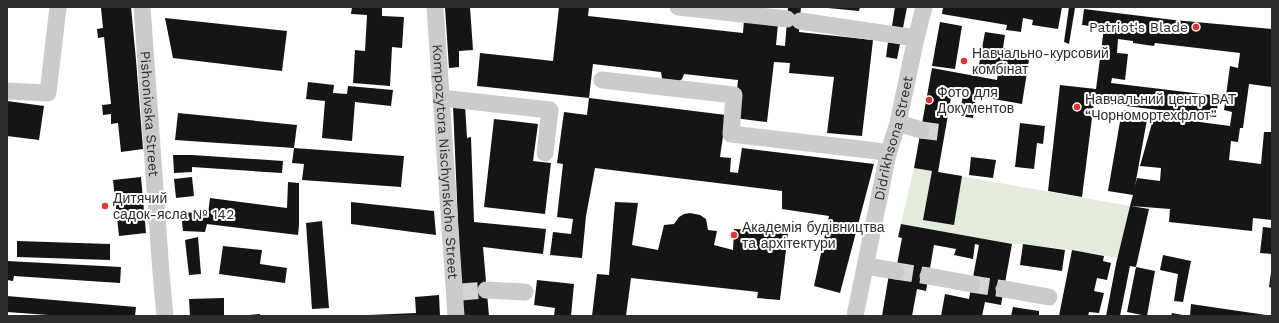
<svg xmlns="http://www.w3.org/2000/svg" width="1279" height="323" font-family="'Work Sans',sans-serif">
<rect width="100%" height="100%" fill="#fff"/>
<path fill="#e3ebdc" d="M914,168L1130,206L1118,258L1072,250L1023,244H1012L901,224Z"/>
<g fill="#151515">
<path d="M110,7H131L136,60L143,149L121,152L118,123L111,124V114L103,115L102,105L111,104L104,37L98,38L97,29L103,28L101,8Z"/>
<path d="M352,7H382V16L404,17L402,48L392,47L390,86L353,83L355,50L365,51L367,15L351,14Z"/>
<path d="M445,7H470L473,50L459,51V67L449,68Z"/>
<path d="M559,7H589L588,16L743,33L744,20L778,24L776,45L785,46L788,7H801L799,32L873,40L862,136L827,133L834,77L789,73L790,63L774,62L767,122L734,118L738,80L684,74L682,79L678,82L662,79L661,72L593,64L589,98L477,86L480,53L553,61Z"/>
<path d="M828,7H860L859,11L828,8Z"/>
<path d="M895,7H907L903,28L892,26Z"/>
<path d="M943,7H1062L1058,29L1032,25L1033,20L1023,18L1021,32L1006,30L1007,25L942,14Z"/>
<path d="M1069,7L1075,8L1069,44L1064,42Z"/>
<path d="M1084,9L1174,20L1272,29V87L1249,84L1243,128H1240L1238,142L1231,141L1229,160L1261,164L1264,132H1272V220L1253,218L1252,231L1169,222L1170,209L1131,206L1149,209L1136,267L1130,266L1120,316H1106L1116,264L1130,206L1133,195L1108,191L1122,110L1148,114L1135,186L1137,178L1160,181L1161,168L1140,166L1154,116L1230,126L1232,112L1224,110L1230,66L1238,68L1240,53L1155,43L1154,46L1133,43V41L1118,39L1117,53L1128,54L1125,80L1112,78L1111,83L1219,96L1216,117L1094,102L1082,197L1048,191L1060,85L1096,89L1104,28L1082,25Z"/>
<path d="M165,18L287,31L282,71L173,58Z"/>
<path d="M940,22L962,26L955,69L932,66Z"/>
<path d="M985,32L1005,35L1003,48L1030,53L1022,104L976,96L973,118L960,116L963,94L952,92L938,172L962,176L954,225L923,220L932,171L914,168L932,68L997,80L998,73L978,70Z"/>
<path d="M888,42L900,44L897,59L886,57Z"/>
<path d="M308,82L334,85L333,93L347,94L348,86L393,90L391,106L355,102L352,141L322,138L325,101L306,99Z"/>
<path d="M589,98L726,115L720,157L731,158L730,172L738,173L742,148L874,164L840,293L814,286L829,216L782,209V191L595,168L586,216L582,258L550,255L553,232L571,234L573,219L557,217L563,164L557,163L564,112L587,115Z"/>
<path d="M7,101L44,106L39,140L7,136Z"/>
<path d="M465,105L467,138L471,137L474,222L546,229L543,254L483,247L489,316H462L453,106Z"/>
<path d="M178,113L297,125L294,148L175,140Z"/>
<path d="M494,119L538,124L533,161L551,163L545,214L484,207Z"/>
<path d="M1020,123L1045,126L1043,144L1037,143L1034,169L1015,167Z"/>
<path d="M294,148L404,156L401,187L302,180L304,164L292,163Z"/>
<path d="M173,155H192L283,161L282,173L192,167V172L174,173Z"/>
<path d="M971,157L996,160L993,178L969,175Z"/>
<path d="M141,177L146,233L119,236L113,180Z"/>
<path d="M192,177L194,196L176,198L174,179Z"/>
<path d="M288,182L299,183V225L298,235L207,224L205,232L183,231L181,212L208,214L210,198L287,208Z"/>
<path d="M351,202L434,211L436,235L351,224Z"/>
<path d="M615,202L638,203L632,245L658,250L664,225L674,224L679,217L684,214L690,213L700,215L706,219L708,230L717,231L714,245L733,250L734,229L766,230L767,222L789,225L780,300L757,298L758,292L631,278L626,316H592L597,274L609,275Z"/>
<path d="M322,221L329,308L312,309L306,223Z"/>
<path d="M901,224L1012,244L1001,305L985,302L982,316H941L945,294L969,299L979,245L975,244L973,259L954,255L956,249L934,245L926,291L917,289L912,316H882L889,274L895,275L902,238L898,237Z"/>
<path d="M1263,227L1272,228V254L1260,253Z"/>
<path d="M198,237L201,274L189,275L185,240Z"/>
<path d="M17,241L110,244V260L17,257Z"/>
<path d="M1023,244L1065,250L1062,271L1020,265Z"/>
<path d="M223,246L262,250L260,264L287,268L285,283L219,274Z"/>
<path d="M1072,250L1104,256L1103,261L1111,263L1107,280L1097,278L1094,291L1104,293L1099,313L1089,312L1088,316H1059Z"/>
<path d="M1163,255L1191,261L1183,302L1174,301L1178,274L1160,270Z"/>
<path d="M7,261L121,267L120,283L14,276L13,281L7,280Z"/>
<path d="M1136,267L1155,271L1147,316L1127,312Z"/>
<path d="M1271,272L1272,273V288L1269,287Z"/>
<path d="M537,280L574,284L571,316H554L555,308L534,305Z"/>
<path d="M439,295L440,316H369V315L416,313L415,297Z"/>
<path d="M7,296L136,307L135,316H62L7,312Z"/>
<path d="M224,298V316H190L189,299Z"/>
<path d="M1191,304L1266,315V316H1190Z"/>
<path d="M1013,307L1039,311V316H1011Z"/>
<path d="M1172,313L1183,315V316H1171Z"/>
<path d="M260,314V316H249V315Z"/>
</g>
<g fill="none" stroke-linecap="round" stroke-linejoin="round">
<g stroke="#d5d5d5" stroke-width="17" stroke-dasharray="17 8" stroke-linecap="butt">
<path d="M921,130L945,133"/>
<path d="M896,271L928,276"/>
<path d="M972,284L1004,289"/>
<path d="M461,292L486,290"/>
</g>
<g stroke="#cbcbcb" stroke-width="17">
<path id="s1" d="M142,7L161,273L165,316"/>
<path id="s2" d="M435,7L456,316"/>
<path d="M678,7L787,19"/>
<path d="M800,21L916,38"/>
<path d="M602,80L734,95L731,134L877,151L888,154"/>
<path d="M7,91L48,93L58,7"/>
<path d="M441,98L550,110L545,153"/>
<path d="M898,123L921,130"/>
<path d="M866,266L896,271"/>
<path d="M928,276L972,284"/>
<path d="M1004,289L1049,297"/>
<path d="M486,290L525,292"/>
<path id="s3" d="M855,316L888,154L898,123L916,38L924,7"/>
</g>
</g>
<g fill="#e33432" stroke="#fff" stroke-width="1.5">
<circle cx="1196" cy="27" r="4"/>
<circle cx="964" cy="61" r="4"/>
<circle cx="929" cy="100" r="4"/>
<circle cx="1077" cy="107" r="4"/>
<circle cx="105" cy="206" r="4"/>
<circle cx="734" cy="235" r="4"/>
</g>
<g text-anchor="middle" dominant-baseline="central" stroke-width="4" stroke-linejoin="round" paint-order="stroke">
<g font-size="14" fill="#2e2e2e" stroke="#fff" text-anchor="start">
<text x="1188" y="27" text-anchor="end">Patriot's Blade</text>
<text x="972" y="53">Навчально-курсовий<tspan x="972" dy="16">комбінат</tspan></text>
<text x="937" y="92">Фото для<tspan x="937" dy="16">Документов</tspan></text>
<text x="1085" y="99">Навчальний центр ВАТ<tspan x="1085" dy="16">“Чорномортехфлот”</tspan></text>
<text x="113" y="198">Дитячий<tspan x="113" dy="16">садок-ясла № 142</tspan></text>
<text x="742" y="227">Академія будівництва<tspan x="742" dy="16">та архітектури</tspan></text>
</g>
<g font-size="14" fill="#2e2e2e" stroke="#fff">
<text stroke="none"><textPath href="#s1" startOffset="107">Pishonivska Street</textPath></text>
<text stroke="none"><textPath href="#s3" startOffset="182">Didrikhsona Street</textPath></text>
<text stroke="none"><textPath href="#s2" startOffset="155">Kompozytora Nischynskoho Street</textPath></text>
</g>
</g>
<rect width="1279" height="323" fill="none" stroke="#2e2e2e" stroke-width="16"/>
</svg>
